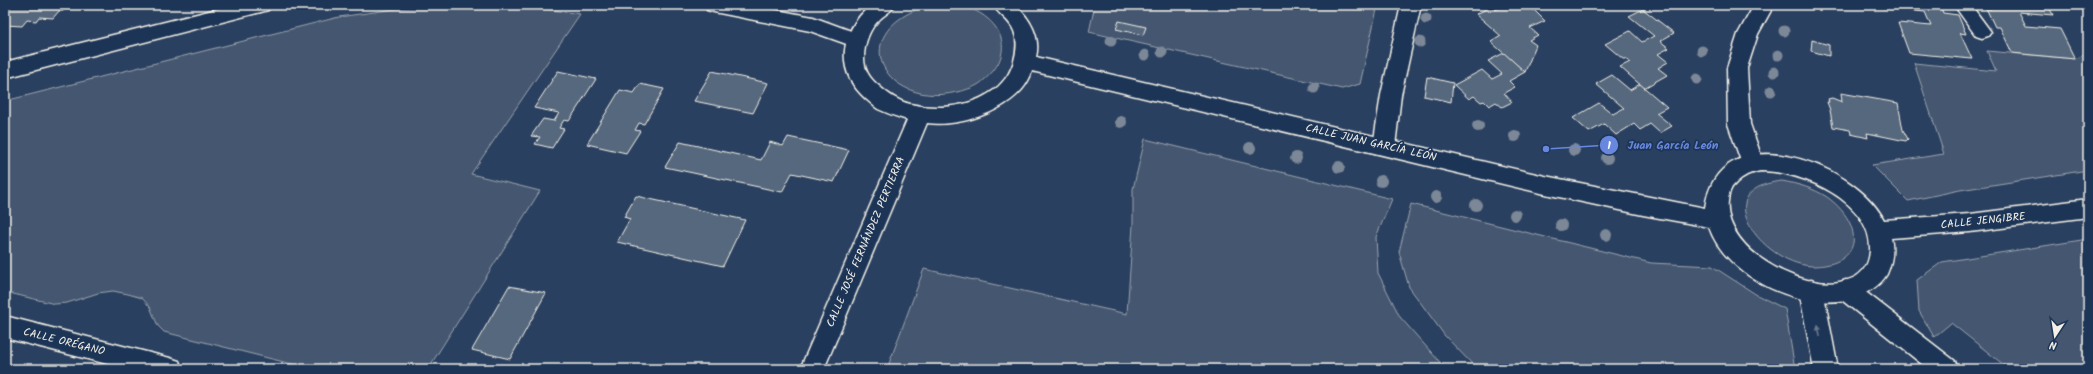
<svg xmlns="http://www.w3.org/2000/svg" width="2093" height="374" font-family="Kalam,sans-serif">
<rect width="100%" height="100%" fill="#2a4060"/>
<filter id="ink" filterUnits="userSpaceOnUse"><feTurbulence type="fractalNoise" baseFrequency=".025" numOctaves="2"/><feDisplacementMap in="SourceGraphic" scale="8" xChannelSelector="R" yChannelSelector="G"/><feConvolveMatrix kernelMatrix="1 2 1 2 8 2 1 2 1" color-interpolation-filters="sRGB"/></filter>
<g filter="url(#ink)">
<g fill="#445771" stroke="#9ca4ac">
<path d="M423,5H518L580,14L471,174L540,191L428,369H312L164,332L158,326L150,307L142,298L128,294L113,291L98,293L67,303L55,304L5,292V101L339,17Z"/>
<path d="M930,5C941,5 953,3 963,6C1001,17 1018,52 984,80C977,87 966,90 957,92C883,110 842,30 930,5Z"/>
<path d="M1095,5H1378L1360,84L1342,89L1089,32Z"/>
<path d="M1987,51L2075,59L2088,53V170L1960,190L1908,201L1872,165L1944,154L1914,63L1996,71Z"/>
<path d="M1145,139L1392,199L1376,237L1378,273L1400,317L1446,369H887L924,269L1127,314L1133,225V189Z"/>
<path d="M1782,181C1798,184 1813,188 1827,197C1861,221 1867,263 1816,266C1766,268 1703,189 1782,181Z"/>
<path d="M1411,204L1651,263L1712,266L1757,295L1785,309L1795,369H1477L1445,336L1409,287L1399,252Z"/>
<path d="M2088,239V369H2009L1951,323L1934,337L1919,311L1917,280L1942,262Z"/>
</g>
<g fill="#56677d" stroke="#f4f1e8">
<path d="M5,5H68L63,11H59L53,18L39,17L36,21L27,20L22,26L5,25Z"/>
<path d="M1506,5L1511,9L1518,5H1529L1545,21L1530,28L1538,35L1529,40L1536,45L1525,72L1491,42L1501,36L1476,14L1491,7L1495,10Z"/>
<path d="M1881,5H1940L1943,13L1958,15L1966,34L1960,33L1972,59L1909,53L1898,23L1931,26L1925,12L1882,8Z"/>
<path d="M1990,5H2048L2053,15L2019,12L2026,26L2060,29L2075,59L2012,53L2000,27H1995L1986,8L1991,9Z"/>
<path d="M1643,9L1674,33L1660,41L1669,48L1658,54L1668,62L1658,68L1667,75L1644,88L1620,67L1630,62L1625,59H1623L1605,44L1630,31L1642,42L1654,36L1629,16Z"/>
<path d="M1119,21L1146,27L1143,35L1116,29Z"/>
<path d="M1812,40L1829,45V56L1811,51Z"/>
<path d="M1504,53L1525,72L1509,81L1515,87L1504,93L1512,102L1502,107L1496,102L1489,106L1484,101L1481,102L1474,96L1469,99L1454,85L1482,70L1492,79L1502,74L1488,61Z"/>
<path d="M558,71L596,79L569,121L564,120L559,128L564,129L552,148L535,144L540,137L531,136L543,119L554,121L559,113L534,108Z"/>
<path d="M712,71L768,83L753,113L694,101Z"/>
<path d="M1612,75L1630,90L1640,84L1667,107L1656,113L1672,126L1660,133L1650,124L1640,130L1634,124L1616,135L1604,124L1589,132L1573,118L1599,103L1613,114L1624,108L1596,84Z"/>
<path d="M1427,77L1453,83L1451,102L1424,96Z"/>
<path d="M640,84L664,89L644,124L639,123L635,130L640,131L626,153L587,144L620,90L634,93Z"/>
<path d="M1841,93L1898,103L1903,130L1908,139L1906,141L1867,133L1868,138L1851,134L1850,130L1833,127L1830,110L1827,102H1829L1828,99L1832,98L1842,102Z"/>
<path d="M788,137L849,150L834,182L792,173L782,192L665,167L680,142L761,160L770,142L783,146Z"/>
<path d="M636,196L745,220L723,266L617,242L630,219L624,217Z"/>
<path d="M509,286L546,293L510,359L472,350Z"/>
</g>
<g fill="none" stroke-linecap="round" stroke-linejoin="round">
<g stroke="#f4f1e8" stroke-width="3">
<path id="service" d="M1954,5H1971L1991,32L1988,36L1982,38L1976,36Z"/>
</g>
<g stroke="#f4f1e8" stroke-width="3">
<g id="minor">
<path d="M233,5H271L268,10L261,12L5,78V62Z"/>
<path d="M704,5H751L813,17L862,35L865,40L862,45L855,47L810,31L714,12L707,10Z"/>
<path d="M1401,5H1421L1401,95L1395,146L1392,152L1384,154L1376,152L1373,146L1381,95Z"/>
<path d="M1754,5H1774L1758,34L1747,68L1750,124L1764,164L1761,170L1753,173L1745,170L1742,164L1728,124L1727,68L1738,34Z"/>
<path d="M1811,280L1819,283L1823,290L1838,369H1814L1799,290L1803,283Z"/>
<path d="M1846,280L1854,283L1955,361L1958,369H1928L1838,297L1834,290L1838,283Z"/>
<path d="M5,316L170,358L179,361L182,369H127L5,338Z"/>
</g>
</g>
<g stroke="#f4f1e8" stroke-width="3">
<path id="secondary" d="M871,5H895C891,12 885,14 880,19C869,29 864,44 864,58C864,70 870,79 879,86C888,94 898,101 910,104C948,113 1002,103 1014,61C1017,50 1018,41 1014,31C1010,20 999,15 993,5H1015C1030,18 1041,37 1036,57L1545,176L1705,208C1717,113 1854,161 1884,220L1970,214L2088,199V217L1970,232L1891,238C1894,251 1892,262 1887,274C1880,286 1869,292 1856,297C1806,315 1726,278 1709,227L1643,215L1545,194L1032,71C1022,108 961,128 927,123L824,369H800L907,120C897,117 887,113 878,109C873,106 870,102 866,99C834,71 840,31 871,5ZM1761,171C1801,171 1873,201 1870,251C1869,263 1864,273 1853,278C1810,298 1722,251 1728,201C1729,193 1730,188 1736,183C1743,176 1751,172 1761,171Z"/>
</g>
<use href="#service" fill="#1d3557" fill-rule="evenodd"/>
<use href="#minor" fill="#1d3557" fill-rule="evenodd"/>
<use href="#secondary" fill="#1d3557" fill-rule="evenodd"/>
</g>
<g fill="#7c8897">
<circle cx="1426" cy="19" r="5.5"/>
<circle cx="1784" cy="31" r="5.5"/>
<circle cx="1111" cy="41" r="5.5"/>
<circle cx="1420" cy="42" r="5.5"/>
<circle cx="1702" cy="51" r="5.5"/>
<circle cx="1162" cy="52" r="5.5"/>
<circle cx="1145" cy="55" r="5.5"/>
<circle cx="1778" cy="55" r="5.5"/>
<circle cx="1774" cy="72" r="5.5"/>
<circle cx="1697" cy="79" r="5.5"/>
<circle cx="1314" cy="88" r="5.5"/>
<circle cx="1771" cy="91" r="5.5"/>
<circle cx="1121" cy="122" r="6"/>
<circle cx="1478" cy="126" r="6"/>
<circle cx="1515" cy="136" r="6"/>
<circle cx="1250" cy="148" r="6"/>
<circle cx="1574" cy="150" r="6"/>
<circle cx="1296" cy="158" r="6"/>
<circle cx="1607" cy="158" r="6"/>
<circle cx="1339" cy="167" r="6"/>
<circle cx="1381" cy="181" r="6"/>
<circle cx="1436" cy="197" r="6"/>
<circle cx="1476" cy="205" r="6"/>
<circle cx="1515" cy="215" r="6"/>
<circle cx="1561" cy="225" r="6"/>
<circle cx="1606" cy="235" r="6"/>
</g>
<defs><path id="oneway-solid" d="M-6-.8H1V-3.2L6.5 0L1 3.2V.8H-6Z"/></defs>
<use fill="#68778a" href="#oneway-solid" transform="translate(1819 331) rotate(-101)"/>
</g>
<g text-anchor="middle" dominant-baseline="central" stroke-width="3.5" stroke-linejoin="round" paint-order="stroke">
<g font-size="11" fill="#f4f1e8" stroke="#1d3557">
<text transform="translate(1371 143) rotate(13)">CALLE JUAN GARCÍA LEÓN</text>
<text transform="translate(1983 221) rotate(-6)">CALLE JENGIBRE</text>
<text transform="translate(866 242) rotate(-67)">CALLE JOSÉ FERNÁNDEZ PERTIERRA</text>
<text transform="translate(64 342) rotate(14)">CALLE ORÉGANO</text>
</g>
</g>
<path fill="none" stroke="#6887de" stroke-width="1.5" d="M1546 149L1609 145"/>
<g fill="#6887de" stroke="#1d3557" stroke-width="1.5">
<circle cx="1546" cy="149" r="4"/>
<circle cx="1609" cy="145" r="10"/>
</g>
<g font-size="12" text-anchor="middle" font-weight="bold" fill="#fff">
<text x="1609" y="149">1</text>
</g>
<g font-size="12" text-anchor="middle" font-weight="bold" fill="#6887de" stroke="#1d3557" stroke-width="3.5" stroke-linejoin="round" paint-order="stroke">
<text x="1673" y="149">Juan García León</text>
</g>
<rect width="2093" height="374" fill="none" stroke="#1d3557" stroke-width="20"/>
<rect x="10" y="10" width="2073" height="354" fill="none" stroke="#f4f1e8" stroke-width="1.5" filter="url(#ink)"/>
<g transform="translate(2055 336) rotate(192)" stroke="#1d3557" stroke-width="3" paint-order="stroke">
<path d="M0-3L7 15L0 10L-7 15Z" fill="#f4f1e8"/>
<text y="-6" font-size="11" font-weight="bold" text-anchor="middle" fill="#f4f1e8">N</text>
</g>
</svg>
